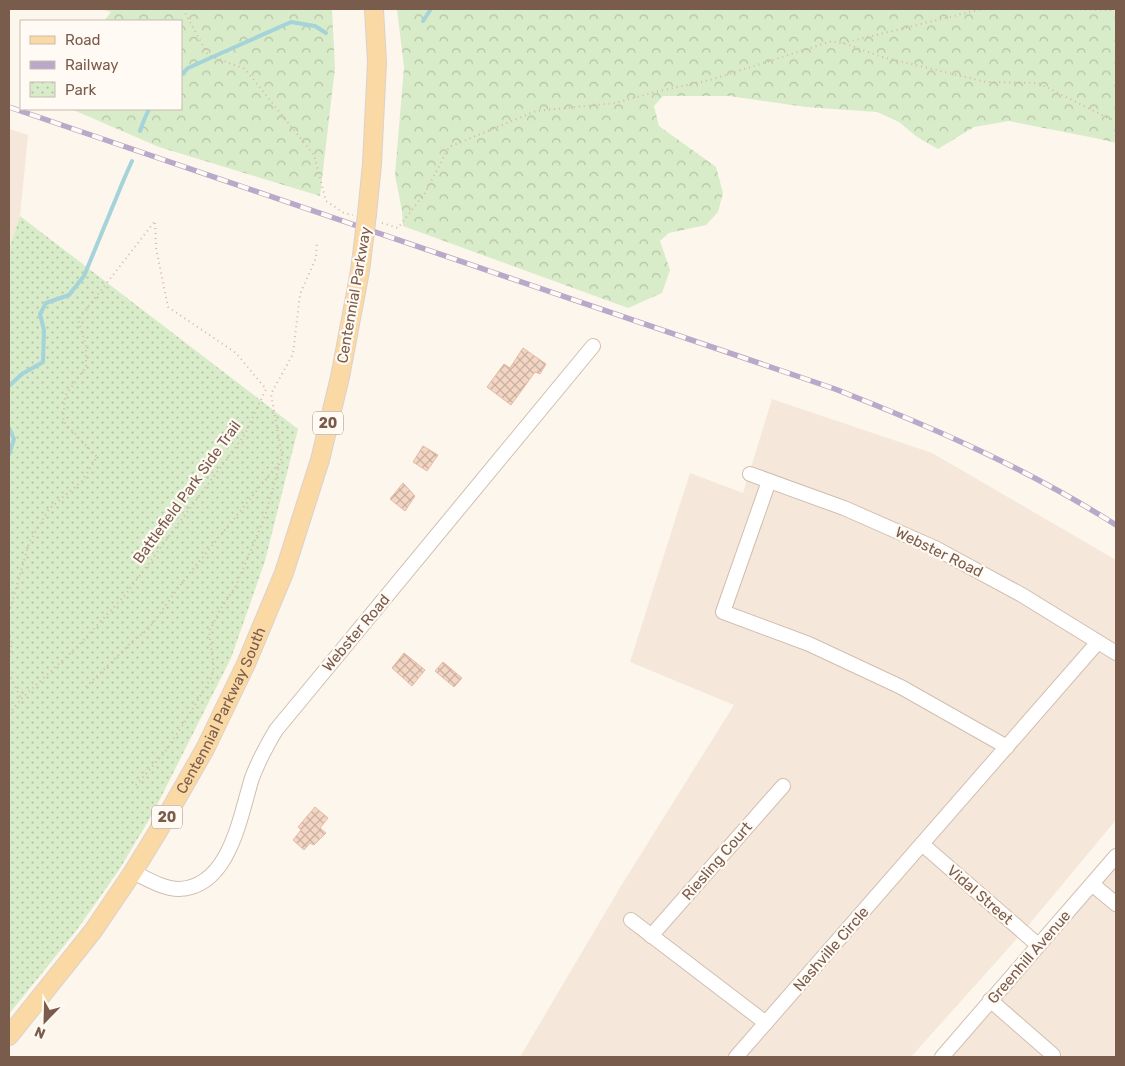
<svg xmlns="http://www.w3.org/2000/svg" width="1125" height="1066" font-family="Rubik,sans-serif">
<defs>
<pattern id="forest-crowns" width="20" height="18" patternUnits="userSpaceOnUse" patternTransform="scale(1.25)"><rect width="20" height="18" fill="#d8ecc9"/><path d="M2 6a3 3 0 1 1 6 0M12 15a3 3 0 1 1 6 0" fill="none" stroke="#b4c2a5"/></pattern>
<pattern id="park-dots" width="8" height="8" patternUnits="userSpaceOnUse" patternTransform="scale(1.25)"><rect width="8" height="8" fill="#d8ecc9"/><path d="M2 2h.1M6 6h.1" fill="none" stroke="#b4c2a5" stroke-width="1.8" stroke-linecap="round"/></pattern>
<pattern id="building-cross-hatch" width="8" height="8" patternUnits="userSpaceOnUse" patternTransform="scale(1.25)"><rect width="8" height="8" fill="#f3d5c3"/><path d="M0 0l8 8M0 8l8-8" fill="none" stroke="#cab0a1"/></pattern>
</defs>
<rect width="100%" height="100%" fill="#fdf6ec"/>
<g fill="#f5e8da">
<path d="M9,129L28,135L20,216L9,249Z"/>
<path d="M772,399L932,453L1116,560V820L1022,933L911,1057H520L621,886L734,705L630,662L690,473L743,493Z"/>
<path d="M1116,857V1057H940Z"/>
</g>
<g fill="url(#forest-crowns)">
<path d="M101,9H332L335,68L320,196L159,147L71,109H181V21H104L111,12Z"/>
<path d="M397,9H1116V143L1100,139L1009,121L974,127L938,149L917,137L899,122L877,112L806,107L729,96H663L654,106L659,126L716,167L723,193L718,212L706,225L669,233L660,241L670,270L662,293L628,308L403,226L402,211L395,175L404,67Z"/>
</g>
<path fill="url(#park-dots)" d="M20,216L298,429L265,561L231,658L153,813L119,870L76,931L9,1014V249Z"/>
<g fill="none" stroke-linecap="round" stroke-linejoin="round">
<g stroke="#a5d3da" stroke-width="4">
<path d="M423,21L431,9"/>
<path d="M181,75L188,68L291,22L315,26L326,33"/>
<path d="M140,131L144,120L149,109"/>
<path d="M9,386L22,374L43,362L44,330L40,314L46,303L69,295L84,276L124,179L132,161"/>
<path d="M9,428L14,439L9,454"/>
</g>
</g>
<g fill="url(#building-cross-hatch)" stroke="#e6bba3">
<path d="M523,348L546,364L540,374L535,372L511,405L487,387L504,364L510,368Z"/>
<path d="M423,446L438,455L427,471L413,462Z"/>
<path d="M403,483L415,496L405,511L390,499Z"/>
<path d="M404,653L425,670L412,686L392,668Z"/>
<path d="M443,662L462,678L454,687L435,671Z"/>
<path d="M315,807L328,818L320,828L326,833L314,845L310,843L304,850L293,840L301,830L298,827Z"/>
</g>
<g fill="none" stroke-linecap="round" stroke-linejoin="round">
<g stroke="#d1beb0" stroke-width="16">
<g id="minor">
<path d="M750,474L844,508L935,548L1022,595L1116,653"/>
<path d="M769,481L723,612L809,644L901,687L1007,747"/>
<path d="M922,844L1038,945"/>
<path d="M133,872C147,879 164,889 179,889C230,887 240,816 252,778C258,762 267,745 276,730L593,346"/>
<path d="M1092,884L1116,904"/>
<path d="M631,920L766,1023"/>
<path d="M651,936L783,786"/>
<path d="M990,1000L1053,1055"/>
<path d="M736,1057L1098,642"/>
<path d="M942,1057L1116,856"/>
</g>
</g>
<g stroke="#dad1cd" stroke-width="20">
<g id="major">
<path d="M367,214L372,164L377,62L374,9"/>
<path id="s1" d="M9,1036L93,931L133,872L157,833L205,749L246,664L284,573L320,460L340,377L360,271"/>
</g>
</g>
<g stroke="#d9b8a5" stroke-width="2" stroke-dasharray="1 4" stroke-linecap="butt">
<path d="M183,9L208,55L245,69L314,155L326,201L344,213L353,215"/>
<path d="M1045,9L1116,10"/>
<path d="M843,43L982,9"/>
<path d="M382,223L398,228L425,193L449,147L536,111L615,103L655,92L710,80L832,41L849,45L882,57L986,82L1038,83L1110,119L1116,118"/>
<path d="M9,613L29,543L49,509L82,481L97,457L63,421L65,396L86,367V345L78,320L155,221"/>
<path d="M9,631L11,646L9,660"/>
<path d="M9,673L21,699"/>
<path d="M86,687L136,638L148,630L181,584L280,462"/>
<path d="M9,714L21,699L78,646L126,594L244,436L266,389L236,353L168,307L156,248L155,221"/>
<path d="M136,785L165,752L186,720L211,678L214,668L209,632L220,610L236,586L265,516L282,456L271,394L293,354L300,294L316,258L317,241"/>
</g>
<use href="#minor" stroke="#fff" stroke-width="14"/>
<use href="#major" stroke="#fbd9a5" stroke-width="18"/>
<g stroke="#b9a8c9" stroke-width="5.5">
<path id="rail" d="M9,107L835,389C932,427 1028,469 1116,525"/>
</g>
<use href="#rail" stroke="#fffaf3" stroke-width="4" stroke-dasharray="11" stroke-linecap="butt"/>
<g stroke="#dad1cd" stroke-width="20" stroke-linecap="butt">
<path id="major-bridge" d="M360,271L367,214"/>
</g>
<use href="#major-bridge" stroke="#fbd9a5" stroke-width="18"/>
</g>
<g text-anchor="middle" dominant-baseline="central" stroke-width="4.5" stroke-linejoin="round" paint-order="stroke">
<g fill="#fffaf3" stroke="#a28b7f" stroke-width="1">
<rect x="313" y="411.5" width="30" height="23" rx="4"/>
<rect x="152" y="805.5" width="30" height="23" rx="4"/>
</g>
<g font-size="14" font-weight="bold" fill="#7a5c4d">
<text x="328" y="423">20</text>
<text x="167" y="817">20</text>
</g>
<g font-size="15" fill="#7a5c4d" stroke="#fffaf3">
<text transform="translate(354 295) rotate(-80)">Centennial Parkway</text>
<text transform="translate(187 492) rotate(-54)">Battlefield Park Side Trail</text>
<text transform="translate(939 552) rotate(26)">Webster Road</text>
<text transform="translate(356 633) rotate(-50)">Webster Road</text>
<text stroke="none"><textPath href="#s1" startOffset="390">Centennial Parkway South</textPath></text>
<text transform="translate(717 861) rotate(-49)">Riesling Court</text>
<text transform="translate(980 895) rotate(41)">Vidal Street</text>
<text transform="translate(831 949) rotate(-49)">Nashville Circle</text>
<text transform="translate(1029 957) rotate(-49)">Greenhill Avenue</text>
</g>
</g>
<rect width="1125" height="1066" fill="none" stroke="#7a5c4d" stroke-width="20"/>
<rect x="20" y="20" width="162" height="90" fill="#fffaf3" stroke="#cabbb1"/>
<rect x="30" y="36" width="25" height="8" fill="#fbd9a5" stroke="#cabbb1"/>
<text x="65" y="45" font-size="15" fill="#7a5c4d">Road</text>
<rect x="30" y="61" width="25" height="8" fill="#b9a8c9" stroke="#cabbb1"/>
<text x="65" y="70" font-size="15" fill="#7a5c4d">Railway</text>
<rect x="30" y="82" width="25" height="15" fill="url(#park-dots)" stroke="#cabbb1"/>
<text x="65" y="95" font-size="15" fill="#7a5c4d">Park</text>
<g transform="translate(45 1021) rotate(203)" stroke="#fffaf3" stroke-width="4" paint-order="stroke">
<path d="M0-4L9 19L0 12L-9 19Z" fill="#7a5c4d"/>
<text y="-8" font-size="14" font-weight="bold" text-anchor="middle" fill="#7a5c4d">N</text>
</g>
</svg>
